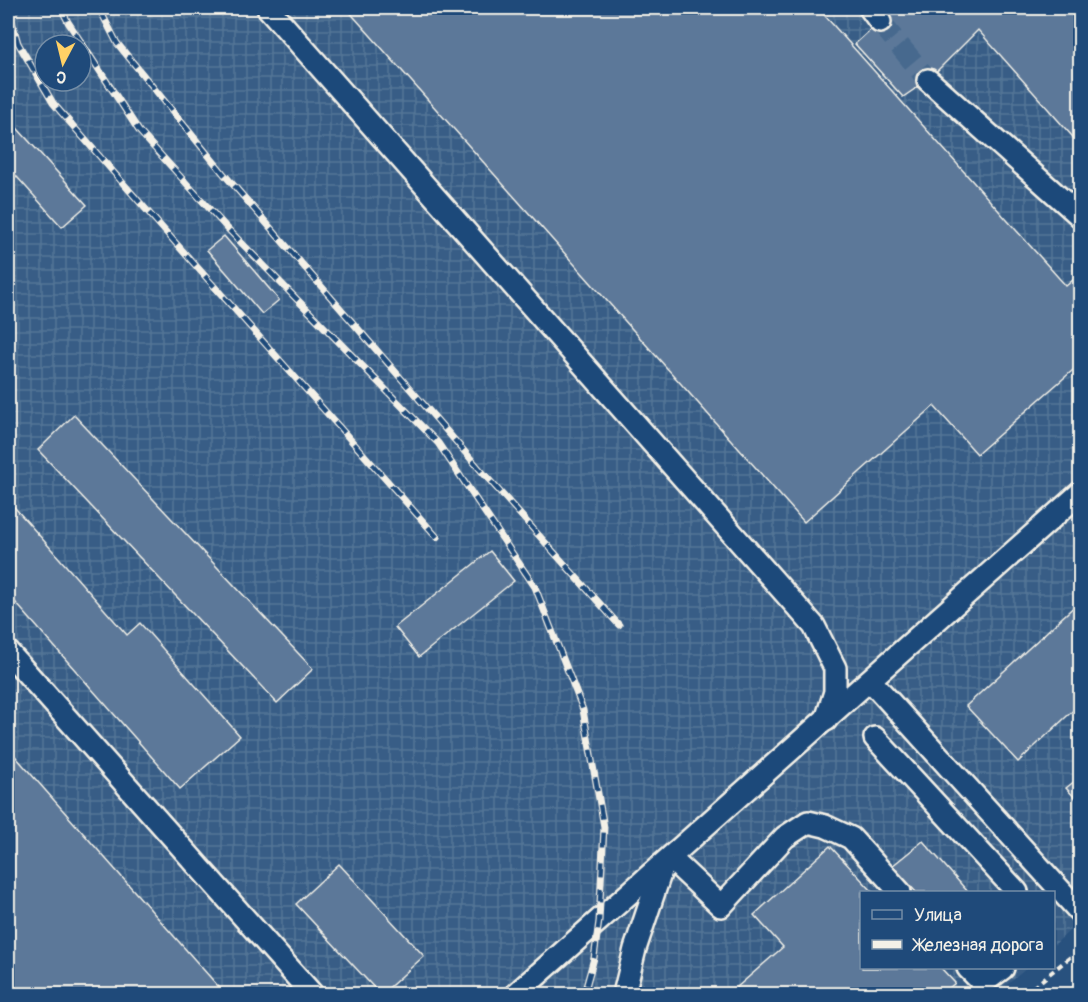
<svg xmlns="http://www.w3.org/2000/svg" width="1088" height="1002" font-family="Pangolin,sans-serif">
<defs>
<pattern id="industrial-grid" width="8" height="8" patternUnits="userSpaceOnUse" patternTransform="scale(1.5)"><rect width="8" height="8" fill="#375d86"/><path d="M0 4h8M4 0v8" fill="none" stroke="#557597"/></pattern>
</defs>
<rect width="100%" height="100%" fill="#28517e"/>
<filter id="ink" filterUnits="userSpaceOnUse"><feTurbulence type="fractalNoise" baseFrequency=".0167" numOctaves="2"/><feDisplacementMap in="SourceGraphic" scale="12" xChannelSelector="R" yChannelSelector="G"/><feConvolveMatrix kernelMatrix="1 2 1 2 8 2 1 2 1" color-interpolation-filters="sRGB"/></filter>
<g filter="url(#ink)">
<path fill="url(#industrial-grid)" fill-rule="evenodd" d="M8,8H1080V921L1054,945V892H862V968H1027L996,994H8ZM45,45H81V81H45Z"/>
<g fill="#5b7899" stroke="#f4f1e8" stroke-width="1.5">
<path d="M346,8H818L1066,286L1080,274V364L977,454L934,406L804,522Z"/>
<path d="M894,8H1080V145L978,30L928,80L903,97L855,44Z"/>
<path d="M8,118L87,205L62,227L8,167Z"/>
<path d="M224,236L279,300L262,314L207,250Z"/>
<path d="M74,415L313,669L277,703L38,450Z"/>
<path d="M8,500L127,635L140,623L240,736L180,789L8,594Z"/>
<path d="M490,551L514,581L419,657L395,627Z"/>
<path d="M1079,602L1080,604V704L1018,762L966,706Z"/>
<path d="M8,748L225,994H8Z"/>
<path d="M1080,777V803L1066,788Z"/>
<path d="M923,841L968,892H916L892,866Z"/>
<path d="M830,846L873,892H862V968H941L955,983L942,994H742L736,988L783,947L754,915Z"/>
<path d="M339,864L424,956L382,994H380L296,904Z"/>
</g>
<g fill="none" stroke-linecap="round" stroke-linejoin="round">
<path stroke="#47698e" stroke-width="21" stroke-dasharray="21 10" stroke-linecap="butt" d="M880,22L928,80"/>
<g stroke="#f4f1e8" stroke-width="26">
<g id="minor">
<path d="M268,8L814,626L835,668V692L826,720"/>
<path d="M870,8L880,22"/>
<path d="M928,80L1080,216"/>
<path d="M8,652L312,994"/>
<path d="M870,680L1080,912"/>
<path d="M875,738L1017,892"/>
<path d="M670,858L721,906L785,837L808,822L825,826L851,838L900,892"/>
<path d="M968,968L983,983L1003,968"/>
<path d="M516,994L1080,493"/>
<path d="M624,994L635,949L663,865"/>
</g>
</g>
<path stroke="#f4f1e8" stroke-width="4" stroke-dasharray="6 4.5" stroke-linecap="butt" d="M1025,994L1080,949"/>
<use href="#minor" stroke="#1f4a7a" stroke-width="21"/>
<g stroke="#f4f1e8" stroke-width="7">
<g id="rail">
<path d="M8,8L18,43L53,103L157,222L437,537"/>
<path d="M61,8L68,22L139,131L226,227L438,443L535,587L583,710L604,827L599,921L594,958L584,994"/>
<path d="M99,8L117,43L223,173L484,474L619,625"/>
</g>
</g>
<use href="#rail" stroke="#1f4a7a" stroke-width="4.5" stroke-dasharray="14" stroke-linecap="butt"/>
</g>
</g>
<rect width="1088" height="1002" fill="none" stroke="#1f4a7a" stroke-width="30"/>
<rect x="15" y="15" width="1058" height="972" fill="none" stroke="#f4f1e8" stroke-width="2" filter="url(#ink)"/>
<rect x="860" y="891" width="195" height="78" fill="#1f4a7a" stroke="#748da6" stroke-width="1.5"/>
<rect x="872" y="910" width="30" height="9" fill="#1f4a7a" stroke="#748da6" stroke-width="1.5"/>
<text x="914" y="921" font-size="18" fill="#f4f1e8">Улица</text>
<rect x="872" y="940" width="30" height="9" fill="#f4f1e8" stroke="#748da6" stroke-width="1.5"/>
<text x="914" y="951" font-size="18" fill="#f4f1e8">Железная дорога</text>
<g transform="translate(63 63) rotate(187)"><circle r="28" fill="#1f4a7a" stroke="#748da6" stroke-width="1.5"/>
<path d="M0-4.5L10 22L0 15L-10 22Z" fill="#ffd166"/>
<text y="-9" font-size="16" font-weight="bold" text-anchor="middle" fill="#f4f1e8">С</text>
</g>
</svg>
